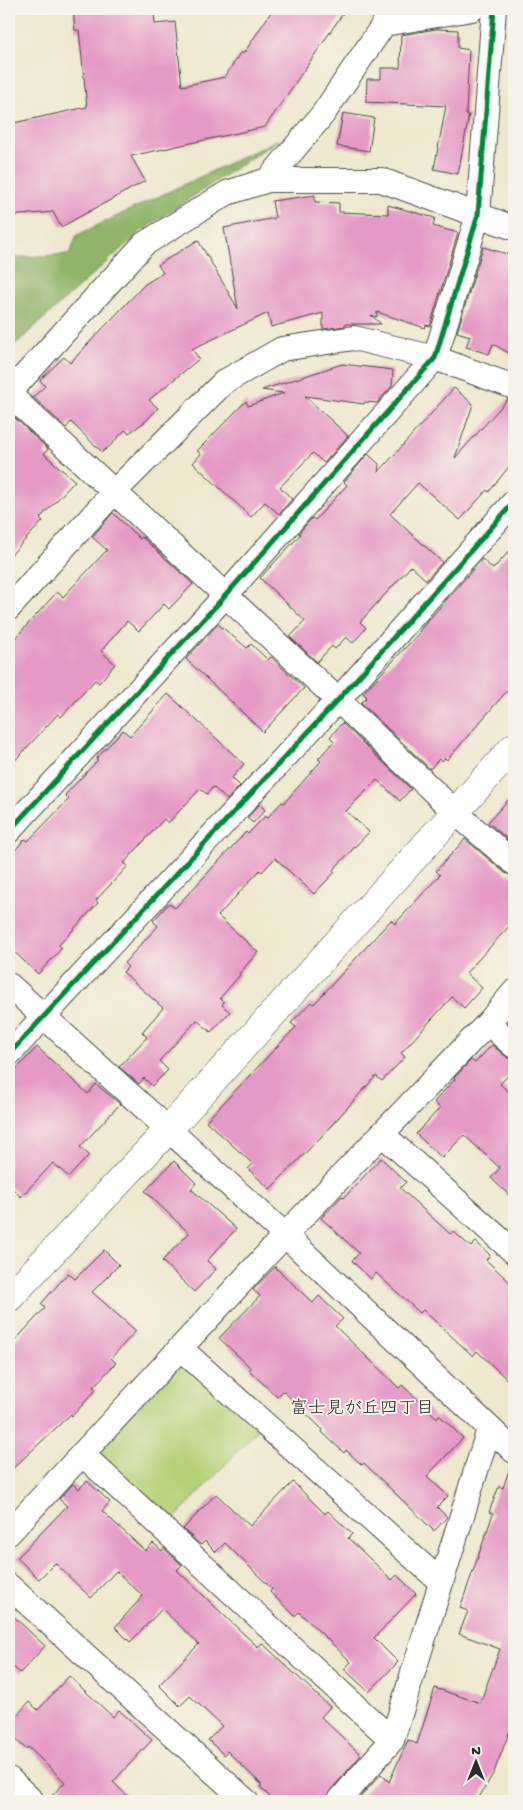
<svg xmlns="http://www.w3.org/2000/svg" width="523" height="1810" font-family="'Gochi Hand','Klee One',sans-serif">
<rect width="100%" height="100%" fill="#f7f3e8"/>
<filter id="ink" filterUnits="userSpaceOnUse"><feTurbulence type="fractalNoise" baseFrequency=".02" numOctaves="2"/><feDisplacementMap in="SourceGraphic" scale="10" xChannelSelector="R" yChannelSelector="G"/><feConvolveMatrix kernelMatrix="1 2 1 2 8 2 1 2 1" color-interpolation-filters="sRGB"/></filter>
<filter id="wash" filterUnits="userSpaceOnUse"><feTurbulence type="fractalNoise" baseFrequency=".0096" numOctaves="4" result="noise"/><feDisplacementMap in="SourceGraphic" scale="20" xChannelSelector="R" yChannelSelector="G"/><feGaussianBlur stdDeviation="1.12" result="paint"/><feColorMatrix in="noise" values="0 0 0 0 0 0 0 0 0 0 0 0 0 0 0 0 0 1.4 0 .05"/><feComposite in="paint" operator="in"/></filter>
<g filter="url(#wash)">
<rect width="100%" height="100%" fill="#eee8cf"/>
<path fill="#b5d279" stroke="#707e52" d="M180,1348L264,1423L164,1530L82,1454Z"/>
<path fill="#90b469" stroke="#5e704a" d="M278,140L141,231L9,350V258L70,254L77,235Z"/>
<g id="blocks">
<g fill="#e599c5">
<path d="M73,9H154L155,24L175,22L182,86L225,77L240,53H244L273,9H346L265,127L131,156L145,181L61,227L53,212L9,216V124L87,107L79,30H75Z"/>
<path d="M436,29L458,30V48L469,50L466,115H469L458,174L434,169L446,106L366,102L367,79H381V68H400L401,35Z"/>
<path d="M343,113L374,118L369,151L337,146Z"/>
<path d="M315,195V202L339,203V212L388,214V205L435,218L433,226L458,233L430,326L426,325L425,328L377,312V317L371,315L381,324H345V326L323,329V313L271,327L268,313L192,349L199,359L149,400L158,408L146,421L129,433L125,430L110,446L102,452L71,422L66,428L33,397L45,386L40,380L64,357L70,363L145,284L163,273L158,265L198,240L238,309L224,228L275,218L272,201Z"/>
<path d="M483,247L514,256V356L493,344L489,354L466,347L470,336L457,332Z"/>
<path d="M342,364L393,370L392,386L377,403L365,402L364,404L305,396L348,436L324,463L313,453L280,487L292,499L279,514L265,502L251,517L193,463L201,454L197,451L246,401L248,406L284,393L262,390Z"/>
<path d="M454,388L473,404L455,458L508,399L514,400V460L489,492L487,490L460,520L418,483L390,514L442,562L426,580L411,566L360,622L366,628L353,643L346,637L335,649L332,646L317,662L290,637L305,621L260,578L300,535L299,533L312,518L315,520L347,485L344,482L368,454L379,464L378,473Z"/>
<path d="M14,417L48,449L44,454L75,481L40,518L43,521L9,557V422Z"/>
<path d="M113,513L140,539L142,537L193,584L169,609L164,604L139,631L127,621L101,651L115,664L99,683L95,680L61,717L58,714L9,767V645L57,592L63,597L107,550L92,537Z"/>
<path d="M514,546V683L447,760L445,758L442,761L439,759L430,769L361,703L367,697L363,693L420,632L419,631L482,559L493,569Z"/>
<path d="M218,624L247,648L251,644L268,660L271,657L304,688L263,732L186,659Z"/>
<path d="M168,694L244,764L232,778L240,786L227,800L213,787L207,794L200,789L168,823L164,819L124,863L128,866L96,900L98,903L59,945L62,948L38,974L9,947V857L25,839L28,841L69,799L65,795L98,760L96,759L123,730L130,736Z"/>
<path d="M342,723L411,789L400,801L377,780L346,811L369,832L333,870L335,872L314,894L275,858L262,872L260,870L218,916L258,952L239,974L240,975L220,998L224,1002L222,1005L230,1012L211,1032L197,1020L159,1061L168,1070L152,1086L144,1078L139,1084L119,1067L147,1037L142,1032L163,1008L123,972L128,967L124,963L158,926L153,921L169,903L175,908L246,832L248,834L265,816L267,818L282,802L284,803L321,761L318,759L334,741L330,737Z"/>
<path d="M514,794V845L488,822Z"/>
<path d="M260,804L265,810L253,823L247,818Z"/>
<path d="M465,839L505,873L514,876V921L466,973L482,988L464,1008L452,997L401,1053L405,1057L382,1081L376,1076L320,1138L270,1189L248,1169L253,1164L206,1121L296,1027L291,1023L311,1002L314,1004L391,920L395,924L440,875L436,871Z"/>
<path d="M492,1045L514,1063V1069L500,1084L514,1097V1200L491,1178L500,1168L464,1135L442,1158L416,1134L440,1108L434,1102L455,1079L454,1078L471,1060L475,1063Z"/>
<path d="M37,1047L88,1094L96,1084L120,1104L80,1147L89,1155L69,1177L53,1163L21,1197L9,1185V1077Z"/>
<path d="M381,1158L406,1182L400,1188L450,1234L453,1231L471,1247L476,1242L490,1255L486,1260L514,1286V1386L477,1351L473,1356L423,1310L420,1313L376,1273L371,1279L352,1261L359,1253L321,1218L342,1196L344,1198Z"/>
<path d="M174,1161L196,1183L191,1189L236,1229L207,1261L216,1269L194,1292L162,1261L189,1233L145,1191Z"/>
<path d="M104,1250L119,1265L92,1292L136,1331L111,1358L116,1363L93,1387L96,1390L72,1416L71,1414L9,1472V1347L45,1308L41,1304L68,1273L75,1279Z"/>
<path d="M275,1267L313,1303L319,1296L343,1319L335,1326L399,1388L402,1385L437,1418L439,1415L463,1438L427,1476L448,1496L437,1507L447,1517L434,1531L364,1463L362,1465L346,1450L344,1453L322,1432L323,1430L283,1391L277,1397L249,1370L251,1368L219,1338L260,1296L253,1290Z"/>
<path d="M511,1464H514V1720L494,1772L477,1801H357L381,1774L389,1782L408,1740L417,1744L435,1688L480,1703L500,1649L459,1634L468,1611L460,1608L493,1514L489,1512L499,1486L503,1488Z"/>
<path d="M87,1481L110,1502L102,1511L145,1551L153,1543L162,1551L164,1548L182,1565L177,1570L231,1622L258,1647L262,1643L330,1707L321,1717L361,1755L329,1792L326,1801H274L261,1788V1784L227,1751L224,1755L208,1740L222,1726L190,1696L180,1706L159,1685L199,1644L162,1609L130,1642L115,1627L143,1596L116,1571L91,1598L55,1563L39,1579L17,1558L67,1506L59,1499L73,1484L79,1489Z"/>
<path d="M293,1482L325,1514L328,1511L352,1534L348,1538L392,1580L397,1575L416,1594L374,1638L398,1662L369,1692L344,1669L351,1662L299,1612L295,1616L270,1592L272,1589L225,1543L216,1552L205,1541L201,1545L183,1529L216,1494L250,1526Z"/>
<path d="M9,1612L45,1646L20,1673L9,1663Z"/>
<path d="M69,1676L113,1717L119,1710L152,1740L113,1782L133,1801H47L65,1782L28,1747L26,1749L9,1733V1724L29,1702L38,1710Z"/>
</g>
</g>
</g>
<g filter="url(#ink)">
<use href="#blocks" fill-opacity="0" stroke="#484744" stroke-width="1"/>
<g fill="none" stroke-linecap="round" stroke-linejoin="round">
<g stroke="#484744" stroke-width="26">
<g id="street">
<path d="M268,180L323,114L384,24L472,9"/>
<path d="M9,393L144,244L227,193L268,180H381L514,228"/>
<path d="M9,394L338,700L456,813L514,863"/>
<path d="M9,608L114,492L224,382L282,349L354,338L435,358L514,387"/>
<path d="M9,831L225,596L435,358L478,215L494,9"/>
<path d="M9,985L285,1235L514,1451"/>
<path d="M488,1023L514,1046"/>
<path d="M9,1054L338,700L514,502"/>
<path d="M382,1134L514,1252"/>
<path d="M180,1348L441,1582"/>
<path d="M82,1454L392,1740"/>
<path d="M9,1533L285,1235L488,1023L514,992"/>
<path d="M9,1586L246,1801"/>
<path d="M9,1779L32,1801"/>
<path d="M339,1801L392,1740L489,1429"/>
</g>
</g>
<g stroke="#484744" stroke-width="29">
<path id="secondary" d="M9,1298L168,1130L514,747"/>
</g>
<use href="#street" stroke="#fff" stroke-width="24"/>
<use href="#secondary" stroke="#fff" stroke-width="28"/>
<g stroke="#f7f3e8" stroke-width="8">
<g id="cycleway">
<path d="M9,831L225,596L435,358L478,215L494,9"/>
<path d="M9,1054L338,700L514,502"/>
</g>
</g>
<use href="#cycleway" stroke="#00873e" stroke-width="5"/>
</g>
</g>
<g text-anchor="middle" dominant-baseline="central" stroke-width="4" stroke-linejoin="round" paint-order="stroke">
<g font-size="18" fill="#2b2b2b" stroke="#f7f3e8">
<text x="362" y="1409">富士見が丘四丁目</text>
</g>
</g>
<rect width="523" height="1810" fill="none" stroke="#f7f3e8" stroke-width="30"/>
<g transform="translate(476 1762)" stroke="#f7f3e8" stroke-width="4" paint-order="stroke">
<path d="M0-4L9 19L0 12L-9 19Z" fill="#2b2b2b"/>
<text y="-8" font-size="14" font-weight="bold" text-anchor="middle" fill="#2b2b2b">N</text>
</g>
</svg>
